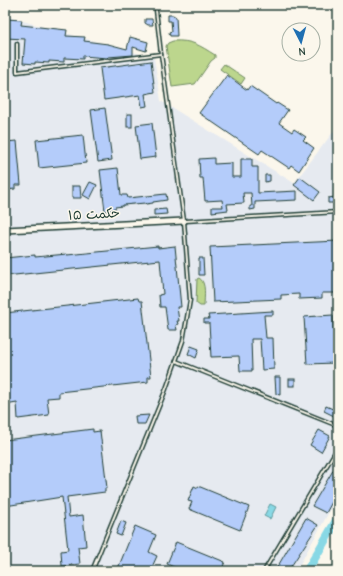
<svg xmlns="http://www.w3.org/2000/svg" width="343" height="576" font-family="'Comic Neue','Playpen Sans Arabic',sans-serif">
<rect width="100%" height="100%" fill="#fbf7ec"/>
<filter id="ink" filterUnits="userSpaceOnUse"><feTurbulence type="fractalNoise" baseFrequency=".025" numOctaves="2"/><feDisplacementMap in="SourceGraphic" scale="8" xChannelSelector="R" yChannelSelector="G"/><feConvolveMatrix kernelMatrix="1 2 1 2 8 2 1 2 1" color-interpolation-filters="sRGB"/></filter>
<g filter="url(#ink)">
<path fill="#e6eaf0" d="M5,16L154,58L161,101L294,183L334,131L338,133V496L296,571H5Z"/>
<g fill="#bcd68d" stroke="#6e8a60">
<path d="M173,41C192,40 199,45 215,55V58L211,61L195,84L172,87L166,46L168,43Z"/>
<path d="M224,64L245,78L241,84L220,69Z"/>
<path d="M199,278C207,282 204,298 204,306H200L196,303L197,279Z"/>
</g>
<path fill="#88d8e5" stroke="#5e9a9e" d="M270,504L276,507L270,519L264,516Z"/>
<g fill="none" stroke-linecap="round" stroke-linejoin="round">
<path stroke="#88d8e5" stroke-width="9" d="M307,571L338,518"/>
</g>
<g fill="#b4ccfa" stroke="#1f3d34">
<path d="M168,15H173L176,17L177,36H170L169,32L172,31L171,21H168Z"/>
<path d="M5,19L22,20L21,25L67,30L66,36L85,37L84,41L108,44L127,49L130,37L148,42L146,51L133,47V55L108,57L107,58L83,56V59L64,58V62L49,61V63L35,62V64L23,63L25,39L5,38Z"/>
<path d="M145,19H152L153,25H148L145,23Z"/>
<path d="M151,61L155,92L145,94L147,106L142,107L140,95L104,100L100,68Z"/>
<path d="M227,75L247,90L250,86L276,104L277,103L288,110L279,123L292,132L294,129L306,137L303,140L314,148L299,171L291,165L289,168L262,150L259,154L199,113Z"/>
<path d="M105,108L112,160L98,162L91,110Z"/>
<rect x="127" y="114" width="5" height="13"/>
<path d="M152,123L156,157L140,159L136,125Z"/>
<path d="M83,135L86,163L39,168L36,140Z"/>
<path d="M17,141L21,185H15V189L5,190V142Z"/>
<path d="M214,158V164L232,163V177H241V159H252V167H258V193L297,191V200L255,202V209L250,210V206H252L251,193H243L244,203L227,204L228,210L212,212V207H223L222,200L205,201L203,178H200L199,159Z"/>
<path d="M118,168L121,195H127L128,198L166,194L167,200L153,202V203L146,204L145,203L123,205V206L115,207V209L105,211L100,170Z"/>
<path d="M265,175H270V181L265,182Z"/>
<path d="M300,177L320,192L314,200L294,185Z"/>
<path d="M90,182L97,185L90,199L83,195Z"/>
<path d="M72,186H80L81,198H72Z"/>
<path d="M335,197V203H328V198Z"/>
<path d="M166,209L167,214L154,215V210Z"/>
<path d="M338,241V293H322V298L299,299V294L281,295V299L213,302L210,247Z"/>
<path d="M158,246V248L175,246L181,307H177L179,321H177L178,324L176,325L177,330H168L165,307H160L159,295L163,294L160,260L5,276V258L35,255V257L67,254V255Z"/>
<path d="M199,258H203L204,275H199Z"/>
<path d="M138,298L139,301H142L151,377H148V382L59,392V397L47,398L49,415L18,419L17,403L5,405V313Z"/>
<path d="M273,311V315H264L266,338H273L274,369L262,370L260,339H251L252,371H240L239,356L211,357L209,323H204V319H209L208,315Z"/>
<path d="M333,315L334,345L338,344V361H335V363L307,364L304,317Z"/>
<path d="M191,346L199,349L196,358L188,354Z"/>
<path d="M275,377H280V395L276,394Z"/>
<rect x="289" y="379" width="6" height="7"/>
<path d="M326,406L335,410L334,411L338,413V418L324,411Z"/>
<path d="M149,415L145,424H136L135,416Z"/>
<path d="M93,429V432L100,431L107,488H105V492L67,497L69,517L83,515L86,546L78,547L80,564L62,566L61,551L68,550L62,497L5,506V440Z"/>
<path d="M319,430L330,436L321,452L310,445Z"/>
<path d="M338,462V491L326,513L312,506Z"/>
<path d="M194,486L198,488V486L249,507L240,530L189,509L192,502L188,501Z"/>
<path d="M306,518L318,525L288,571H275Z"/>
<path d="M121,521L126,523L121,536L116,534Z"/>
<path d="M135,526L156,535L149,552L157,556L152,567L162,571H117Z"/>
<path d="M176,542L225,562L221,571H183L167,564Z"/>
</g>
<g fill="none" stroke-linecap="round" stroke-linejoin="round">
<g stroke="#1f3d34" stroke-width="5">
<g id="service">
<path d="M17,44V72L161,54"/>
<path d="M185,221L338,212"/>
<path d="M176,361L338,426"/>
<path d="M92,571L166,389L183,341L190,300L184,221L161,54L156,10"/>
<path d="M264,571L338,447"/>
</g>
</g>
<g stroke="#1f3d34" stroke-width="8">
<path id="tertiary" d="M5,230L184,221"/>
</g>
<use href="#service" stroke="#fbf7ec" stroke-width="2"/>
<use href="#tertiary" stroke="#fbf7ec" stroke-width="5"/>
</g>
</g>
<g text-anchor="middle" dominant-baseline="central" stroke-width="3" stroke-linejoin="round" paint-order="stroke">
<g font-size="13" fill="#1f3d34" stroke="#fbf7ec">
<text transform="translate(94 214) rotate(-3)">حکمت ۱۵</text>
</g>
</g>
<rect width="343" height="576" fill="none" stroke="#fbf7ec" stroke-width="20"/>
<rect x="10" y="10" width="323" height="556" fill="none" stroke="#1f3d34" stroke-width="1.5" filter="url(#ink)"/>
<g transform="translate(301 42) rotate(174)"><circle r="19" fill="#fbf7ec" stroke="#a3ada2"/>
<path d="M0-3L7 15L0 10L-7 15Z" fill="#1f6fb2"/>
<text y="-6" font-size="11" font-weight="bold" text-anchor="middle" fill="#1f3d34">N</text>
</g>
</svg>
